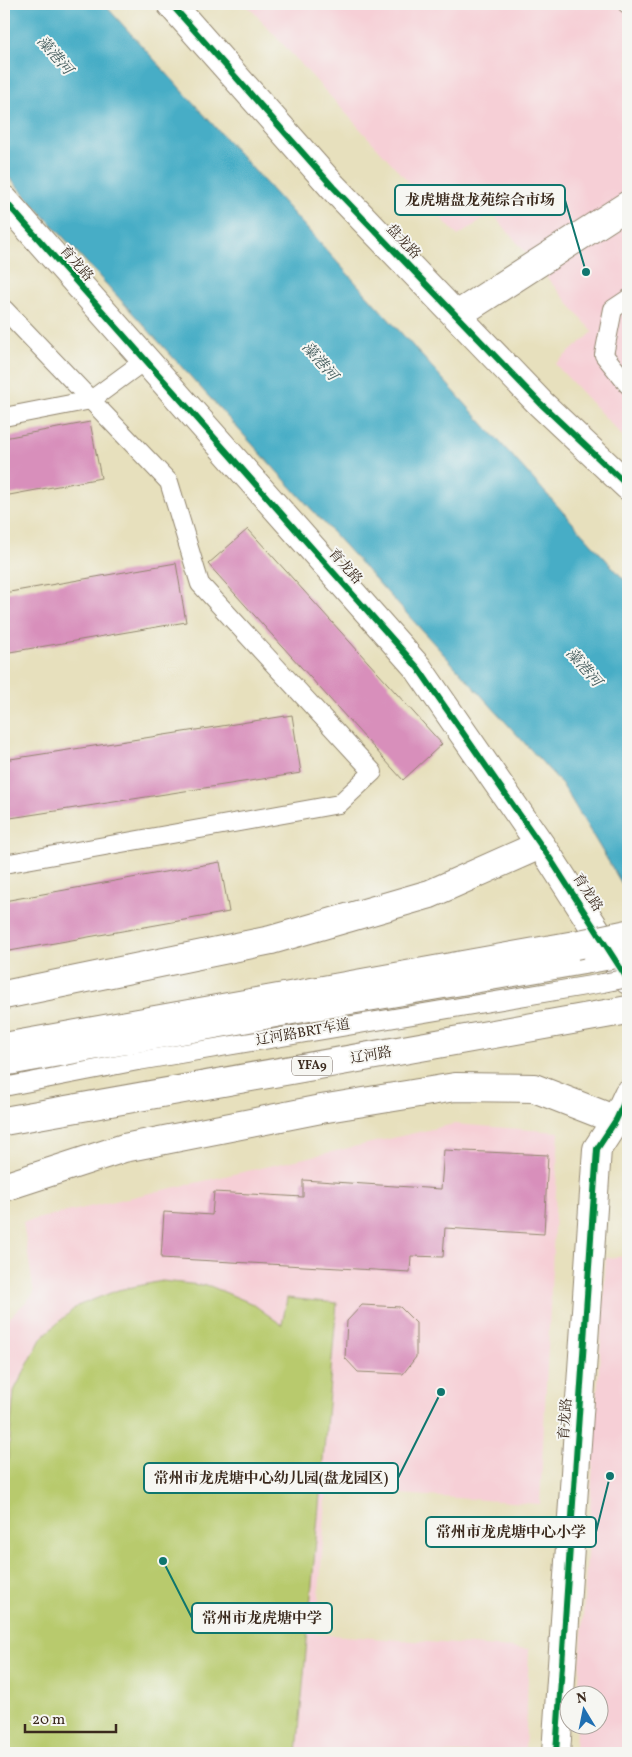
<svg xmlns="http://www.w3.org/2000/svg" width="632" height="1757" font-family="Vollkorn,'Noto Serif SC',serif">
<rect width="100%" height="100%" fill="#f6f6f2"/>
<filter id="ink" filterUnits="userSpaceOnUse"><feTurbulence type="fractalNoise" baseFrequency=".02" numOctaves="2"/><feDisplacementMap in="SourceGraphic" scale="10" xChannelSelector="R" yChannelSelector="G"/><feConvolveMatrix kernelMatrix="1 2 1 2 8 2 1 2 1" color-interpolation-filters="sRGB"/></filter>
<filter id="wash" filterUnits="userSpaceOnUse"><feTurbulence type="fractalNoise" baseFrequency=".0096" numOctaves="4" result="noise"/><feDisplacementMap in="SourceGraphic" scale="20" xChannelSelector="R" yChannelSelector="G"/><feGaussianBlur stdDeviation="1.12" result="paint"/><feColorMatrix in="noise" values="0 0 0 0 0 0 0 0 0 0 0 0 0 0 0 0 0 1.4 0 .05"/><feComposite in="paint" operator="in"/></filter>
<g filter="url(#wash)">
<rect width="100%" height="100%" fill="#e7e0bd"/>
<g fill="#f6cfd6">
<path d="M246,4H628V442L555,364L593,332L492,213L458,236Z"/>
<path d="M454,1124L559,1132L540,1504L327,1489L316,1634L529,1649L525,1753H4V1323L34,1294L23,1222Z"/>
<path d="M628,1256V1753H575L576,1725L600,1724V1694H578L606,1258Z"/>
</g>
<path fill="#b8ca6d" stroke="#7a7a46" d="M162,1281L210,1286L253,1304L282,1325L287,1298L337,1303L297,1753H4V1506L14,1391L42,1337L77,1306L118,1290Z"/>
<path fill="#47adc6" stroke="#416c72" d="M4,4H104L628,584V894L562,784L4,172Z"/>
<g id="blocks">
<g fill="#d88fbb">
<path d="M90,422L101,478L4,496V438Z"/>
<path d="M248,529L442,744L403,780L208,564Z"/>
<path d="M176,563L186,622L4,653V593Z"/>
<path d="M292,715L301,773L4,819V760Z"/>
<path d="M220,862L229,912L4,952V901Z"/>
<path d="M444,1150L548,1155L544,1234L445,1228L443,1257L411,1256L410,1272L161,1258L164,1212L212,1215L214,1192L303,1197V1180L441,1189Z"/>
<path d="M362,1305L400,1307L416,1323V1357L403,1374L358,1372L345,1358L347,1321Z"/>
</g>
</g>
</g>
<g filter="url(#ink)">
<use href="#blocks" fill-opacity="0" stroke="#91856e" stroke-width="1"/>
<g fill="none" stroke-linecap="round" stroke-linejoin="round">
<g stroke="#91856e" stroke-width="20">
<g id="lane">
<path d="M627,4H628"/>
<path d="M628,299L613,309L604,355L628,385"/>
<path d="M4,309L169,482L200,584L373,772L339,804L4,864"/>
<path d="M4,417L91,400L144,361"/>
<path d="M4,1067L304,1013L590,964"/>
<path d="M4,1087L138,1061L603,983"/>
</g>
</g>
<g stroke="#91856e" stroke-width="30">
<g id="street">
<path d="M171,4L333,187L541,404L628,486"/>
<path d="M4,200L418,668L551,860L628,980"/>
<path d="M457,315L628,205"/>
<path d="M556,1753L597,1149L616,1120L628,1094"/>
</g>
</g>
<g stroke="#91856e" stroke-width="30">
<g id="primary">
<path d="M4,995L271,940L430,894L540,845"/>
<path d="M4,1047L575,945"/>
<path d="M4,1121L628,1010"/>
<path d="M4,1187L124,1148L321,1109L455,1087L534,1088L616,1120"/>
</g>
</g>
<use href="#lane" stroke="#fff" stroke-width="18"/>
<use href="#street" stroke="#fff" stroke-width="28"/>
<use href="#primary" stroke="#fff" stroke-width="28"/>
<g stroke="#91856e" stroke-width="20" stroke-linecap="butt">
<g id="lane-bridge">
<path d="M590,964L628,957"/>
<path d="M603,983L628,978"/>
</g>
</g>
<g stroke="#91856e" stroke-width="30" stroke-linecap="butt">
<path id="primary-bridge" d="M575,945L628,934"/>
</g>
<use href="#lane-bridge" stroke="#fff" stroke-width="18"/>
<use href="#primary-bridge" stroke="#fff" stroke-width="28"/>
<g stroke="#f6f6f2" stroke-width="9">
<g id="cycleway">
<path d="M171,4L333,187L541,404L628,486"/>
<path d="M4,200L418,668L551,860L628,980"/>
<path d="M556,1753L597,1149L616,1120L628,1094"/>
</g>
</g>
<use href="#cycleway" stroke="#00873e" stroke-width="6"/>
</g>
</g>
<g text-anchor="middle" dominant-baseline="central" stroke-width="4" stroke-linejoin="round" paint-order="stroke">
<rect fill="#f6f6f2" stroke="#73675e" stroke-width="1" x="292" y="1056.5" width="40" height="19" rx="4"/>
<g font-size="12" font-weight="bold" fill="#3b2a1e">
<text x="312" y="1066">YFA9</text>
</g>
<g font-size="14" fill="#3b2a1e" stroke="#f6f6f2">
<text transform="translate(403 242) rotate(46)">盘龙路</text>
<text transform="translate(76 264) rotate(49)">育龙路</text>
<text transform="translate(345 567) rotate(48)">育龙路</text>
<text transform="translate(587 893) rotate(57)">育龙路</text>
<text transform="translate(303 1033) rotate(-10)">辽河路BRT车道</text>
<text transform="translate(371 1056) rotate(-10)">辽河路</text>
<text transform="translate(566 1419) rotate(-86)">育龙路</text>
</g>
<g font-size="15" font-style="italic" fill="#3f5859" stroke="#f6f6f2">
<text transform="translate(54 56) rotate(49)">藻港河</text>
<text transform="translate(319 362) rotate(49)">藻港河</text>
<text transform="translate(583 668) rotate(49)">藻港河</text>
</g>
</g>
<path fill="none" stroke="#0f766e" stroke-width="2" d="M586 272L565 200M441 1392L398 1478M610 1476L596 1532M163 1561L192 1618"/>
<g fill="#0f766e" stroke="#f6f6f2" stroke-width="2">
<circle cx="586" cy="272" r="5"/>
<circle cx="441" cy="1392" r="5"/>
<circle cx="610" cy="1476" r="5"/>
<circle cx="163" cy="1561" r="5"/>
</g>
<g fill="#f6f6f2" stroke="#0f766e" stroke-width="2">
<rect x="395" y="185" width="170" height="30" rx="5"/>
<rect x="144" y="1463" width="254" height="30" rx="5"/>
<rect x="426" y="1517" width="170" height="30" rx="5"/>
<rect x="192" y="1603" width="140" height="30" rx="5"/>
</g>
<g font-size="15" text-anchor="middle" font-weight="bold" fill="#3b2a1e">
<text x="480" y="205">龙虎塘盘龙苑综合市场</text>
<text x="271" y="1483">常州市龙虎塘中心幼儿园(盘龙园区)</text>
<text x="511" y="1537">常州市龙虎塘中心小学</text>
<text x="262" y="1623">常州市龙虎塘中学</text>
</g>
<rect width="632" height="1757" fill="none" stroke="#f6f6f2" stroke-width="20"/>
<g transform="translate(584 1710) rotate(350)"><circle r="24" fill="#f6f6f2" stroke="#aba49d"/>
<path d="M0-4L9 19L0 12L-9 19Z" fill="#1f6fb2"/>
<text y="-8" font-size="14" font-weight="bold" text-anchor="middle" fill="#3b2a1e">N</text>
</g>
<path d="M25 1724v8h91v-8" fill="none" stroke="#3b2a1e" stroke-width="2.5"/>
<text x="32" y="1724" font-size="15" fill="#3b2a1e" stroke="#f6f6f2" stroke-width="4" paint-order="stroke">20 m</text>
</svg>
